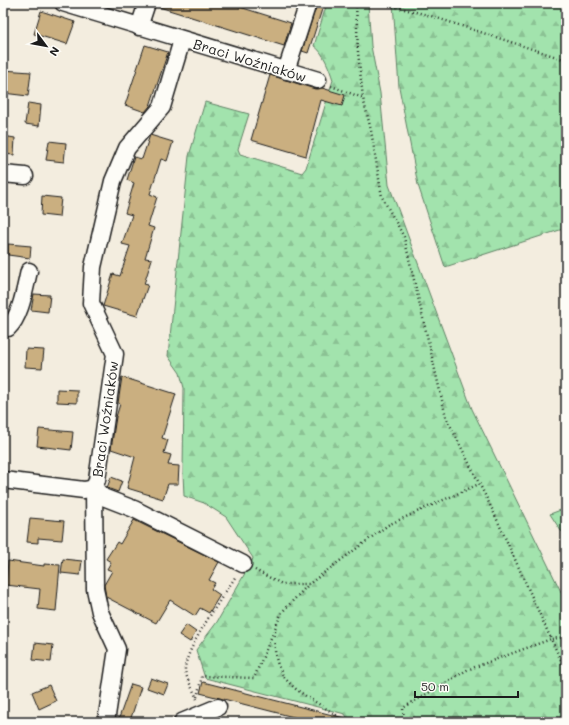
<svg xmlns="http://www.w3.org/2000/svg" width="569" height="725" font-family="Mali,sans-serif">
<defs>
<pattern id="forest-firs" width="22" height="20" patternUnits="userSpaceOnUse"><rect width="22" height="20" fill="#a2e3ad"/><path d="M5 1l3.5 6h-7zM16 11l3.5 6h-7z" fill="#8bc294"/></pattern>
</defs>
<rect width="100%" height="100%" fill="#f3eddf"/>
<filter id="ink" filterUnits="userSpaceOnUse"><feTurbulence type="fractalNoise" baseFrequency=".025" numOctaves="2"/><feDisplacementMap in="SourceGraphic" scale="8" xChannelSelector="R" yChannelSelector="G"/><feConvolveMatrix kernelMatrix="1 2 1 2 8 2 1 2 1" color-interpolation-filters="sRGB"/></filter>
<g filter="url(#ink)">
<path fill="#a2e3ad" stroke="#5f8064" d="M566,508V533L561,531L550,514Z"/>
<g fill="url(#forest-firs)" stroke="#5f8064">
<path d="M327,3H368L371,46L380,93L389,185L472,409L566,602V722H350L345,714L205,678L196,650L217,622L252,561L253,558L226,517L204,503L184,496L183,473L184,388L180,373L168,356L189,156L205,102L249,114L238,149L240,154L302,173L306,168L333,80C330,70 323,51 314,46Z"/>
<path d="M393,3H566V228L445,267L418,185L399,87Z"/>
</g>
<g fill="#caaf80" stroke="#1c1c1c">
<path d="M156,3H227L291,23L284,46L156,6Z"/>
<path d="M317,3H324L308,53L302,51Z"/>
<path d="M41,11L75,22L67,44L34,34Z"/>
<path d="M145,45L168,52L150,106L145,112L125,105Z"/>
<path d="M3,70L31,72L28,96L3,93Z"/>
<path d="M270,75L315,89L322,88L345,95L342,106L321,100L306,156L251,140Z"/>
<path d="M28,103L41,105L39,126L25,124Z"/>
<path d="M150,135L173,142L167,161L161,159L150,194L157,197L148,226L154,228L145,258L152,259L144,284L148,285L137,316L103,306L113,274L120,276L130,246L122,244L132,215L125,213L134,183L127,180L134,157L142,159Z"/>
<path d="M3,136L15,138L14,155L3,154Z"/>
<path d="M49,141L66,143L64,162L46,160Z"/>
<path d="M42,196L61,198L59,217L41,215Z"/>
<path d="M8,244L31,246L30,258L8,255Z"/>
<path d="M34,294L50,295L48,312L31,310Z"/>
<path d="M26,349L44,350L42,368L25,367Z"/>
<path d="M122,377L176,394L162,438L168,440L164,453L171,455L168,465L179,466L178,484H168L163,499L127,488L135,457L111,449L116,417L120,404L118,403Z"/>
<path d="M57,389L77,390V403L57,402Z"/>
<path d="M39,429L73,432L71,450L37,446Z"/>
<path d="M111,477L122,481L118,492L107,488Z"/>
<path d="M30,518L64,521L62,540L38,538V543L27,542Z"/>
<path d="M134,520L219,562L209,580L215,583L211,589L220,595L209,613L200,608L195,616L170,600L156,623L106,597L104,585L112,571L107,569L111,562L106,559L117,542L120,544Z"/>
<path d="M63,559L82,561L80,575L61,573Z"/>
<path d="M8,561L44,566V564L60,565L56,611L38,609L40,589L6,585Z"/>
<path d="M186,625L196,632L190,642L179,635Z"/>
<path d="M35,643L53,645L51,662L33,660Z"/>
<path d="M151,678L168,684L164,694L147,688Z"/>
<path d="M203,682L344,718L343,722H313L200,693Z"/>
<path d="M131,684L141,687L130,721L119,718Z"/>
<path d="M49,685L56,701L39,709L32,692Z"/>
</g>
<g fill="none" stroke-linecap="round" stroke-linejoin="round">
<g stroke="#1c1c1c" stroke-width="19">
<g id="minor">
<path d="M63,3L318,80"/>
<path d="M139,27L147,3"/>
<path d="M286,71L308,3"/>
<path d="M3,174L25,176"/>
<path d="M3,328H8C21,316 25,288 29,271"/>
<path d="M3,480L84,490L94,488"/>
<path d="M94,488L103,497L134,509L243,564"/>
<path d="M106,722L117,649L100,612L95,589L94,488L97,480L115,354L91,303L93,267L113,181L127,148L162,107L182,40"/>
<path d="M182,722L218,707"/>
</g>
</g>
<g stroke="#1c1c1c" stroke-width="2.5" stroke-dasharray="1 3" stroke-linecap="butt">
<path d="M356,3L358,52L363,98"/>
<path d="M381,3L431,16L566,60"/>
<path d="M331,86L363,98L371,130L382,197L404,237L446,417L494,513L551,639L566,637"/>
<path d="M255,570L282,584H309L388,525L479,484"/>
<path d="M275,631C271,684 297,689 336,715L334,722"/>
<path d="M197,697L202,676L254,678L282,612L309,584"/>
<path d="M197,699C194,691 186,678 185,670C184,650 224,595 236,576"/>
<path d="M404,722L403,708L467,670L551,639L566,671"/>
</g>
<use href="#minor" stroke="#fdfcf7" stroke-width="16"/>
</g>
</g>
<g text-anchor="middle" dominant-baseline="central" stroke-width="3" stroke-linejoin="round" paint-order="stroke">
<g font-size="14" fill="#1c1c1c" stroke="#fdfcf7">
<text transform="translate(250 60) rotate(17)">Braci Woźniaków</text>
<text transform="translate(105 419) rotate(-82)">Braci Woźniaków</text>
</g>
</g>
<rect width="569" height="725" fill="none" stroke="#fdfcf7" stroke-width="16"/>
<rect x="8" y="8" width="553" height="709" fill="none" stroke="#1c1c1c" stroke-width="1.5" filter="url(#ink)"/>
<g transform="translate(46 46) rotate(122)" stroke="#fdfcf7" stroke-width="3" paint-order="stroke">
<path d="M0-3L7 15L0 10L-7 15Z" fill="#1c1c1c"/>
<text y="-6" font-size="11" font-weight="bold" text-anchor="middle" fill="#1c1c1c">N</text>
</g>
<path d="M415 691v6h103v-6" fill="none" stroke="#1c1c1c" stroke-width="2"/>
<text x="421" y="691" font-size="12" fill="#1c1c1c" stroke="#fdfcf7" stroke-width="3" paint-order="stroke">50 m</text>
</svg>
